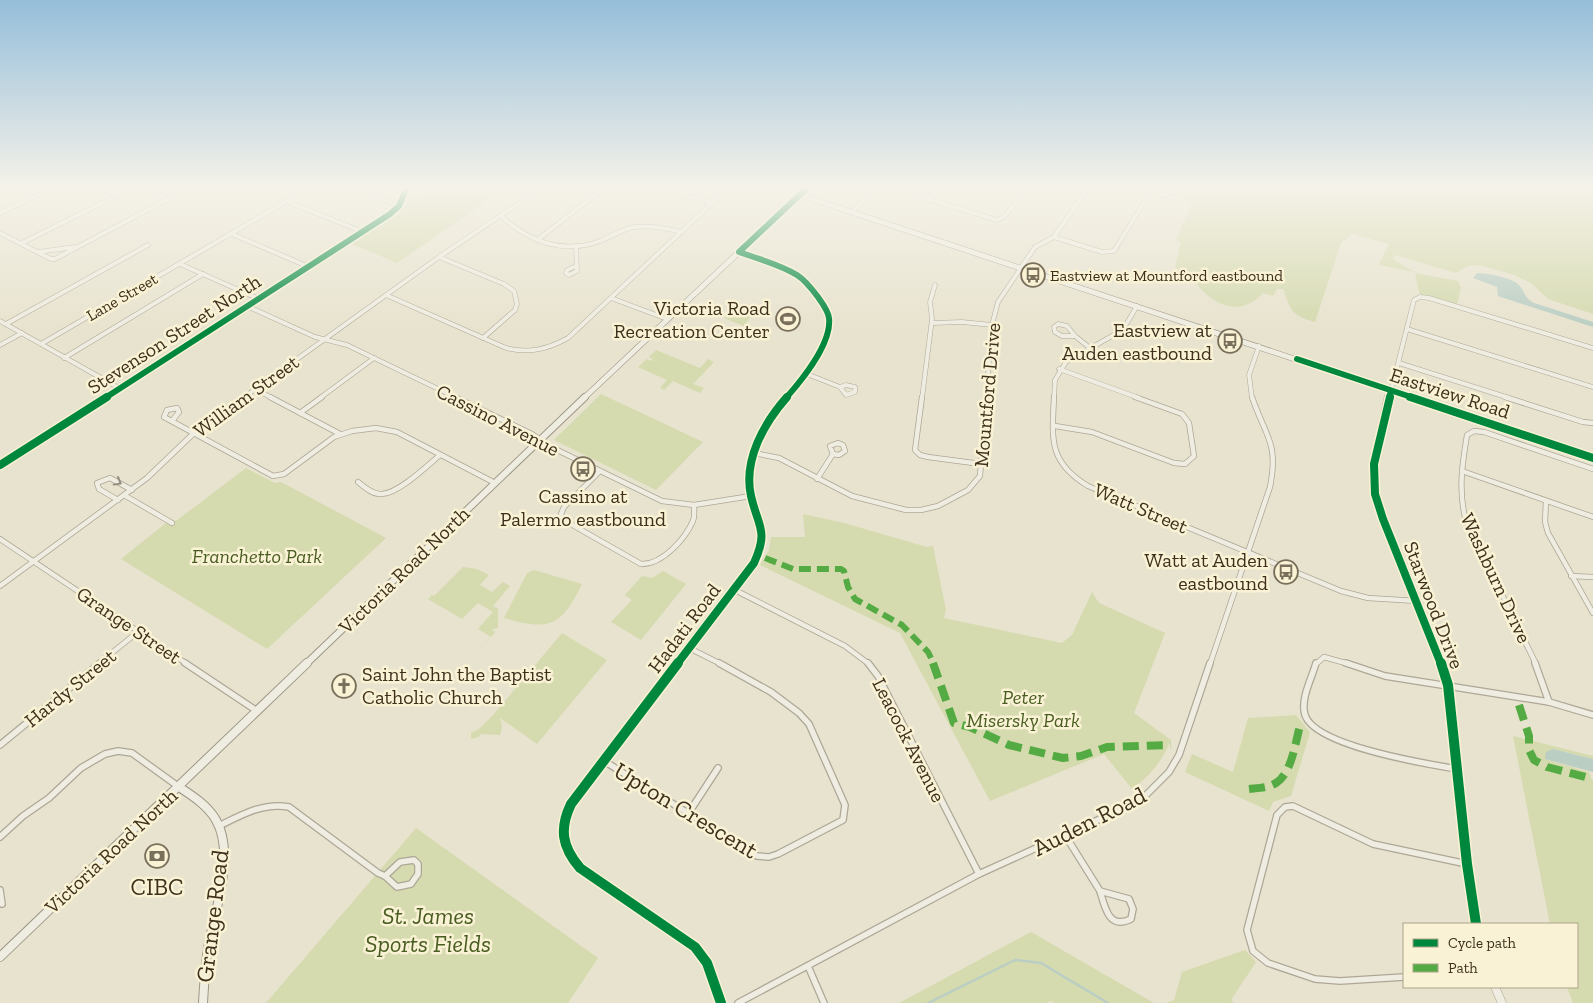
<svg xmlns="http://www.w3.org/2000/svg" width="1593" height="1003" font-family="'Zilla Slab',serif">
<rect width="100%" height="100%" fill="#e8e3ce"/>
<g fill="#d5daaf">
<path d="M462,189H504L397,263L352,244L402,211L409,202L418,197Z"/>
<path d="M1184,189H1593V314L1548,299L1531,283L1514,275L1479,265L1468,266L1456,273L1395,255L1393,259L1414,272L1379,265L1389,244L1352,234L1341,243L1315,322C1291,315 1291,311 1283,289H1277L1273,296L1263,293C1247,311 1226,311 1207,295C1194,284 1194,275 1175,268L1181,242L1176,240L1192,202L1179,197Z"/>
<path d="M1415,273L1458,281L1461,288L1457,304L1421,295L1419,292Z"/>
<path d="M744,304L758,306L744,326L724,318L731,311L735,313Z"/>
<path d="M656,350L700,368L708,359L714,362L693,384L704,388L700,393L673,381L664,390L660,388L667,380L638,367L647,359L651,361L653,359L649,357Z"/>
<path d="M601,394L703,442L656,490L554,440Z"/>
<path d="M246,468L275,483L281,482L386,538L267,649L121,559L171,519L176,521Z"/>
<path d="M803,514L844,523L927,547L933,546L946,610L944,618L1062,643L1072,635L1092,592L1099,603L1165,633L1134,713L1171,740C1162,761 1151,775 1132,789L1104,754L990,801L900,633L760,565L769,550L771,537H805Z"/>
<path d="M463,567L477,569L489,575L480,585L492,592L503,582L510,586L493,606L498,609V628L493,629V632L496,631L477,652L491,637L478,629L493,612L478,603L462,619L428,599L432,595L434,596Z"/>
<path d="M534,570L582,584C561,627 549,631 504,618L527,573Z"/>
<path d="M663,571L686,584L641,640L611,622L632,600L625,595L642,576L652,578Z"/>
<path d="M562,633L607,660L537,744L500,718L502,727L500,735L481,734L479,737L471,739V733L479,729L494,714Z"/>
<path d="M1296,715L1310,732L1291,796L1273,802L1269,811L1185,772L1192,754L1233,772L1248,718Z"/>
<path d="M1513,736L1593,756V759L1553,749L1545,759L1589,772L1593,782V1003H1573L1567,987H1577V924H1550Z"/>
<path d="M416,828L598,958L568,1003H266Z"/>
<path d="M1031,932L1154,1003H1055L1051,1001L1046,1003H899Z"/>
<path d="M1245,950L1256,962L1231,1000L1234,1003H1166L1174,1000L1182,972Z"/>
</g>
<g fill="#bacec4">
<path d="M1477,273C1487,273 1513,278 1519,285C1526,293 1523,297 1534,303L1593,322V327L1498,296L1497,287L1473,278Z"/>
<path d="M1553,749L1593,759V772L1545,759L1546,752Z"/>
</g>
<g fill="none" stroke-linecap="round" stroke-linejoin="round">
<path stroke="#bacec4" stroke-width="2.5" d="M928,1003L1015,960L1041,963L1108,1003"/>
<g stroke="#ada797" stroke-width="5">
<g id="minor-far2">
<path d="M102,189L117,195"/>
<path d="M142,189L167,199"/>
<path d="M355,189L399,206"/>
<path d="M667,189L712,203"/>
<path d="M894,189L997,220L1004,217L1020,197L1019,189"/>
<path d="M1144,189L1176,198"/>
<path d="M929,199L939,189"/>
<path d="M286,201L363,232"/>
<path d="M852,212L876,189"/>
<path d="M0,213L51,189"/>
<path d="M501,216C528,241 563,255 600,241C612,236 622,229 635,227C651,225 666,228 681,232"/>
<path d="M0,233L51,259H55L187,189"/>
<path d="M232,234L309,267"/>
<path d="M1054,237L1102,252L1114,251L1151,191"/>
<path d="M537,240L603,189"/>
<path d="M22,243L130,189"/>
<path d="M576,246L577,271L569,275L566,273L567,270L576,266"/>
<path d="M38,252L75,247"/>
<path d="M739,252C758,259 779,264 797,275C805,280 812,289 818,297C822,303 828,310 829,318C832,343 802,380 786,398"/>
<path d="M439,257L504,284L514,291L517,304L515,310L483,338"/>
<path d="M180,264L259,299"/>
<path d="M386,295L506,348C529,354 548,349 568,338L727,189"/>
<path d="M611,298L667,319"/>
<path d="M249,307L315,337L347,345L457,398"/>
<path d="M0,321L119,388"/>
<path d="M932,323L962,322L992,325"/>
<path d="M6,324L148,245"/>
<path d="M1058,324L1067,326L1075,336H1062L1055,332L1054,327Z"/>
<path d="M1407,329L1593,387"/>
<path d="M1075,336L1090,348"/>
<path d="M41,344L308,189"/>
<path d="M0,345L22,333"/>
<path d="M64,358L203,274"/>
<path d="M1399,363L1509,398"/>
<path d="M1059,369L1139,398"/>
<path d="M807,374L840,387"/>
<path d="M846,385L855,387V392L846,395L840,387Z"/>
<path d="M255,389L272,398"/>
<path d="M1391,391L1414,300L1420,297L1429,298L1593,348"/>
<path d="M243,398L439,257L540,189"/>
<path d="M320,398L374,358"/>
<path d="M922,398L932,319L930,302L935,285"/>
<path d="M986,398L992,325L998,302L1035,247L1054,237L1087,189"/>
<path d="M1054,398L1055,380L1066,362L1119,332L1127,323L1137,306"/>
<path d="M1252,398L1249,375L1259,346"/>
</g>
</g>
<g stroke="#ada797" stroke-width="6">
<g id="minor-far1">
<path d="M270,397L340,434"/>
<path d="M455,397L532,434L549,446L662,501L694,505L751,496"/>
<path d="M922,397L915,450L920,455L928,457L981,464"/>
<path d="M1054,397C1052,439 1048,462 1088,486L1341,591L1368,598L1417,601"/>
<path d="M1505,397L1583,422L1593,423"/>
<path d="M300,413L322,397"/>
<path d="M172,421L179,412L177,408L167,410L164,417L273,476L284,474L334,437L352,431L376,428L397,432L495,483"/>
<path d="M1055,426L1092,432L1174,463L1185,464L1194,456L1189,423L1182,414L1135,397"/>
<path d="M838,443L843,445L845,451L839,455L833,454L830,446Z"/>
<path d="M754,453L779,458L852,496L906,510H921L938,506L968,490L980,476L986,397"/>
<path d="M600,471L564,507L561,514L562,519L641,564C662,565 685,539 693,521C695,516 694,510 694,505"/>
<path d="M1462,471L1593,517"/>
<path d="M817,479L833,454"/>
<path d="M358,482C364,487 373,495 382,494C399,493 427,466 440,455"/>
<path d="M124,495L172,523"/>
<path d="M118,500L99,489L97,483L110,478L132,490"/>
<path d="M1546,501L1545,522L1548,533L1593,613"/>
<path d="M0,539L187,664"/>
<path d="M1571,576L1593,577"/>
<path d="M0,586L147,478L194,433L244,397"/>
<path d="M733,589L845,646L869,664"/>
<path d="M689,648L721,664"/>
<path d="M98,664L139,631"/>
<path d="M677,664L754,563C769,530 758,527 751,496C743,460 764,423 787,397"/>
<path d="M1210,664L1270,487C1279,442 1265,436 1252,397"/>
<path d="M1316,664L1324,657L1349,664"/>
<path d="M1536,664L1466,521C1458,492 1462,465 1467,435L1474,431L1484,432L1593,469"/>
</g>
</g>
<g stroke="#ada797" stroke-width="8">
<g id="minor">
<path d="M185,663L257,711"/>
<path d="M678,663L571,804C559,829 562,847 580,868L695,947L707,963L721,1003"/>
<path d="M868,663L878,676L979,874"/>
<path d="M1316,663C1312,678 1300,699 1305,715C1315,746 1427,764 1457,769"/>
<path d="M1346,663L1385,676L1549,702L1593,715"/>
<path d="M1535,663L1549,702"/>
<path d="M0,745L100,663"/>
<path d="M604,761L757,856L769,857L778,854L843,820L845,805L809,724L799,713L771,692L719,663"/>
<path d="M688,814L718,768"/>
<path d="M219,826C241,815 264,802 289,807L378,873L385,876"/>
<path d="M1065,835L1100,891"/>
<path d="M0,837L23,816L49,798L81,768L105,754L118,751L132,753L179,787"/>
<path d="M414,860L418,864V874L411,884L397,887L385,876L400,862Z"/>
<path d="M0,890L2,904"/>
<path d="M1100,891L1129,899L1133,909L1131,919C1109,930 1105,908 1100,891Z"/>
<path d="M808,966L824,1003"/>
<path d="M1404,977L1340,981L1315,979L1268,963L1253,951L1247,930L1277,815L1285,807L1293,806L1373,844L1467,864"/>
<path d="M738,1003L979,874L1122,809L1145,796L1169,772L1179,755L1210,663"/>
</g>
</g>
<g stroke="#ada797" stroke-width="5.5">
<path id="tertiary-far2" d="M1388,398L1391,391L1413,398"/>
</g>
<g stroke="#ada797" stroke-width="8">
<g id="tertiary-far1">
<path d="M1388,397L1374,464L1375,494L1383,519L1441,664"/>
<path d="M1409,397L1593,458"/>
</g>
</g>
<g stroke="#ada797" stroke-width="9">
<g id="tertiary">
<path d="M1441,663L1448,685L1467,864L1476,924"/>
<path d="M1495,987L1502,1003"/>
</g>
</g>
<g stroke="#9d9787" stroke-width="6">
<g id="secondary-far2">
<path d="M800,195L1391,391"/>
<path d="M105,398L390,214L399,206L406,189"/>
<path d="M584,398L806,189"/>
</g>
</g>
<g stroke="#9d9787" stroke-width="8">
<g id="secondary-far1">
<path d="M0,465L107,397"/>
<path d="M306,664L585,397"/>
</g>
</g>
<g stroke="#9d9787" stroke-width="10">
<g id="secondary">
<path d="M179,787C193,796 208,806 216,820C236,855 214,912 208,949C205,967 204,985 203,1003"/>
<path d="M0,957L307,663"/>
</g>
</g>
<use href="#minor-far2" stroke="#efece1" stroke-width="4"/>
<use href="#minor-far1" stroke="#efece1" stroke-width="4.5"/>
<use href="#minor" stroke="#efece1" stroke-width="5.5"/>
<use href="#tertiary-far2" stroke="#efece1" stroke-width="4.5"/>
<use href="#tertiary-far1" stroke="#efece1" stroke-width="5.5"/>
<use href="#tertiary" stroke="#efece1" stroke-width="8"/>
<use href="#secondary-far2" stroke="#efece1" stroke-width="5"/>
<use href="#secondary-far1" stroke="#efece1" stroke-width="6"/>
<use href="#secondary" stroke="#efece1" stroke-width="8"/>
<path stroke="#55ab43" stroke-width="6" stroke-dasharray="12 6" stroke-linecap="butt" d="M765,558L793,569H841L844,571L848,587L855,599L902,625L928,652L934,664"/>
<g stroke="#55ab43" stroke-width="8" stroke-dasharray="16 8" stroke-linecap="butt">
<path d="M933,663L954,723L970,727L1009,745L1063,758L1081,756L1107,747L1171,745"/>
<path d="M1519,705L1529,736V750L1534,760L1547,767L1593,779"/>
<path d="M1249,789C1258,788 1268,788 1276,783C1292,773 1295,743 1300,726L1303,724"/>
</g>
<g stroke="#f9f2d4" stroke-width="9">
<g id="cycleway-far2">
<path d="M1297,359L1414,398"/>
<path d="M105,398L390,214L399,206L406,189"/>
<path d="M786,398C802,380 832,343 829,318C828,310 822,303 818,297C812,289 805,280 797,275C779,264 758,259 739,252L806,189"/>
<path d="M1389,398L1391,391"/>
</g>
</g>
<g stroke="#f9f2d4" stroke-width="11">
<g id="cycleway-far1">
<path d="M1390,397L1374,464L1375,494L1383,519L1441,664"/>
<path d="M1410,397L1593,458"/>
<path d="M0,465L107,397"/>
<path d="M677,664L754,563C769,530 758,527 751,496C743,460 764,423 787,397"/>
</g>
</g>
<g stroke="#f9f2d4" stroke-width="13">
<g id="cycleway">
<path d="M678,663L571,804C559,829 562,847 580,868L695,947L707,963L721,1003"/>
<path d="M1441,663L1448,685L1467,864L1476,924"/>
</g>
</g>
<use href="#cycleway-far2" stroke="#00873e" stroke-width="6"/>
<use href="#cycleway-far1" stroke="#00873e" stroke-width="8"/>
<use href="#cycleway" stroke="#00873e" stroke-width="10"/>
</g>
<defs><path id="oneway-chevron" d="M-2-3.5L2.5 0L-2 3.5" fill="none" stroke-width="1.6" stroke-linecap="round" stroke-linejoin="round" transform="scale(1.25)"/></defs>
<use stroke="#968e7f" href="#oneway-chevron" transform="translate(118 482) rotate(29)"/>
<linearGradient id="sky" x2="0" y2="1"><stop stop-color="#95beda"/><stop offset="0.57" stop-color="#f5f2e9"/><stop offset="1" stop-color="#f5f2e9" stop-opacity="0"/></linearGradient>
<rect width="1593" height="329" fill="url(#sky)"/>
<defs>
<g id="bus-ring" transform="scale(1.25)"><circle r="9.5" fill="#f9f2d4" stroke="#7a6f5b" stroke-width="1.5"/><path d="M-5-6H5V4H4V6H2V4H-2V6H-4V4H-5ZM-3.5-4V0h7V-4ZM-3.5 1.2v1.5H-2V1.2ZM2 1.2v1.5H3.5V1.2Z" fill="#7a6f5b"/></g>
<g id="stadium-ring" transform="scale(1.25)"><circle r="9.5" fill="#f9f2d4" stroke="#7a6f5b" stroke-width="1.5"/><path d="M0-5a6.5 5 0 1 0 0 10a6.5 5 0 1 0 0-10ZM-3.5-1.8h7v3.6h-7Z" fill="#7a6f5b"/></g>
<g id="church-ring" transform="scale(1.25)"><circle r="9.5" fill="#f9f2d4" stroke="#7a6f5b" stroke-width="1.5"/><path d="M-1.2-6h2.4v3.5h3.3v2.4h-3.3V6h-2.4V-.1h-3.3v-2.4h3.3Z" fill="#7a6f5b"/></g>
<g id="bank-ring" transform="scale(1.25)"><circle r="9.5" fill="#f9f2d4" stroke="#7a6f5b" stroke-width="1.5"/><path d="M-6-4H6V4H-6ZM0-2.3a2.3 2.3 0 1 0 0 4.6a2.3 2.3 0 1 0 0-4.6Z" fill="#7a6f5b"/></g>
</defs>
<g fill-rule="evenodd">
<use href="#bus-ring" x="1033" y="275"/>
<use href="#stadium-ring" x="788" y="319"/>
<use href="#bus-ring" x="1230" y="341"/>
<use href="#bus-ring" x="583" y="469"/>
<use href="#bus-ring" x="1286" y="572"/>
<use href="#church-ring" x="344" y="686"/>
<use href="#bank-ring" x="157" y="856"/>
</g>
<g text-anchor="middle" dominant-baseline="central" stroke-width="5" stroke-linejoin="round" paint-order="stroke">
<g font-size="16" fill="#3e301d" stroke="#f9f2d4" text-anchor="start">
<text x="1050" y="275">Eastview at Mountford eastbound</text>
</g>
<g font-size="16" fill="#3e301d" stroke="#f9f2d4">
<text transform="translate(122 297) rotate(-30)">Lane Street</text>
</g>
<g font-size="20" fill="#3e301d" stroke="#f9f2d4" text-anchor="end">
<text x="770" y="308">Victoria Road<tspan x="770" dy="23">Recreation Center</tspan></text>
<text x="1212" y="330">Eastview at<tspan x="1212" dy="23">Auden eastbound</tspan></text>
<text x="583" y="496" text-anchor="middle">Cassino at<tspan x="583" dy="23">Palermo eastbound</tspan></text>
<text x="1268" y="560">Watt at Auden<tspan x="1268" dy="23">eastbound</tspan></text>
<text x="362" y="674" text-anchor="start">Saint John the Baptist<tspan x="362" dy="23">Catholic Church</tspan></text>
</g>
<g font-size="20" fill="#3e301d" stroke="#f9f2d4">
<text transform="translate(174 334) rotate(-33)">Stevenson Street North</text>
<text transform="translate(1450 393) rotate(18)">Eastview Road</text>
<text transform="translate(987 395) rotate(-85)">Mountford Drive</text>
<text transform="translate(246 396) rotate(-36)">William Street</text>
<text transform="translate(498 420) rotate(27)">Cassino Avenue</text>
<text transform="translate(1141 508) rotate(23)">Watt Street</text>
<text transform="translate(404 570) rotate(-44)">Victoria Road North</text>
<text transform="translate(1496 578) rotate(65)">Washburn Drive</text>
<text transform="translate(1434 605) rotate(69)">Starwood Drive</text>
<text transform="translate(129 625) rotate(34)">Grange Street</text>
<text transform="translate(684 628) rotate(-53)">Hadati Road</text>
<text transform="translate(70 688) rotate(-39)">Hardy Street</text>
<text transform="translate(909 740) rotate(63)">Leacock Avenue</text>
<text transform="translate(111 851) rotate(-43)">Victoria Road North</text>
</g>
<g font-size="20" font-style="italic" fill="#495d22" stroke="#f9f2d4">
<text x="257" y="556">Franchetto Park</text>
<text x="1023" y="697">Peter<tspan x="1023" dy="23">Misersky Park</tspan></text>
</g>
<g font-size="24" fill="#3e301d" stroke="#f9f2d4">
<text transform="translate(686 810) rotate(31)">Upton Crescent</text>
<text transform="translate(1089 821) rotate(-27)">Auden Road</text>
<text transform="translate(212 916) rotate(-83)">Grange Road</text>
</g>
<g font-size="24" fill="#3e301d" stroke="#f9f2d4">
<text x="157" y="886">CIBC</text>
</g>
<g font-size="24" font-style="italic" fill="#495d22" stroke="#f9f2d4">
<text x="428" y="915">St. James<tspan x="428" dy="28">Sports Fields</tspan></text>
</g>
</g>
<rect x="1403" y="923" width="175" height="65" fill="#f9f2d4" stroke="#aea48b"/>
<rect x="1413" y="939" width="25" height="8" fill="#00873e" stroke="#aea48b"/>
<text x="1448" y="948" font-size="15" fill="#3e301d">Cycle path</text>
<rect x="1413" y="964" width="25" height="8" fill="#55ab43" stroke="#aea48b"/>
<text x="1448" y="973" font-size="15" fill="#3e301d">Path</text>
</svg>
